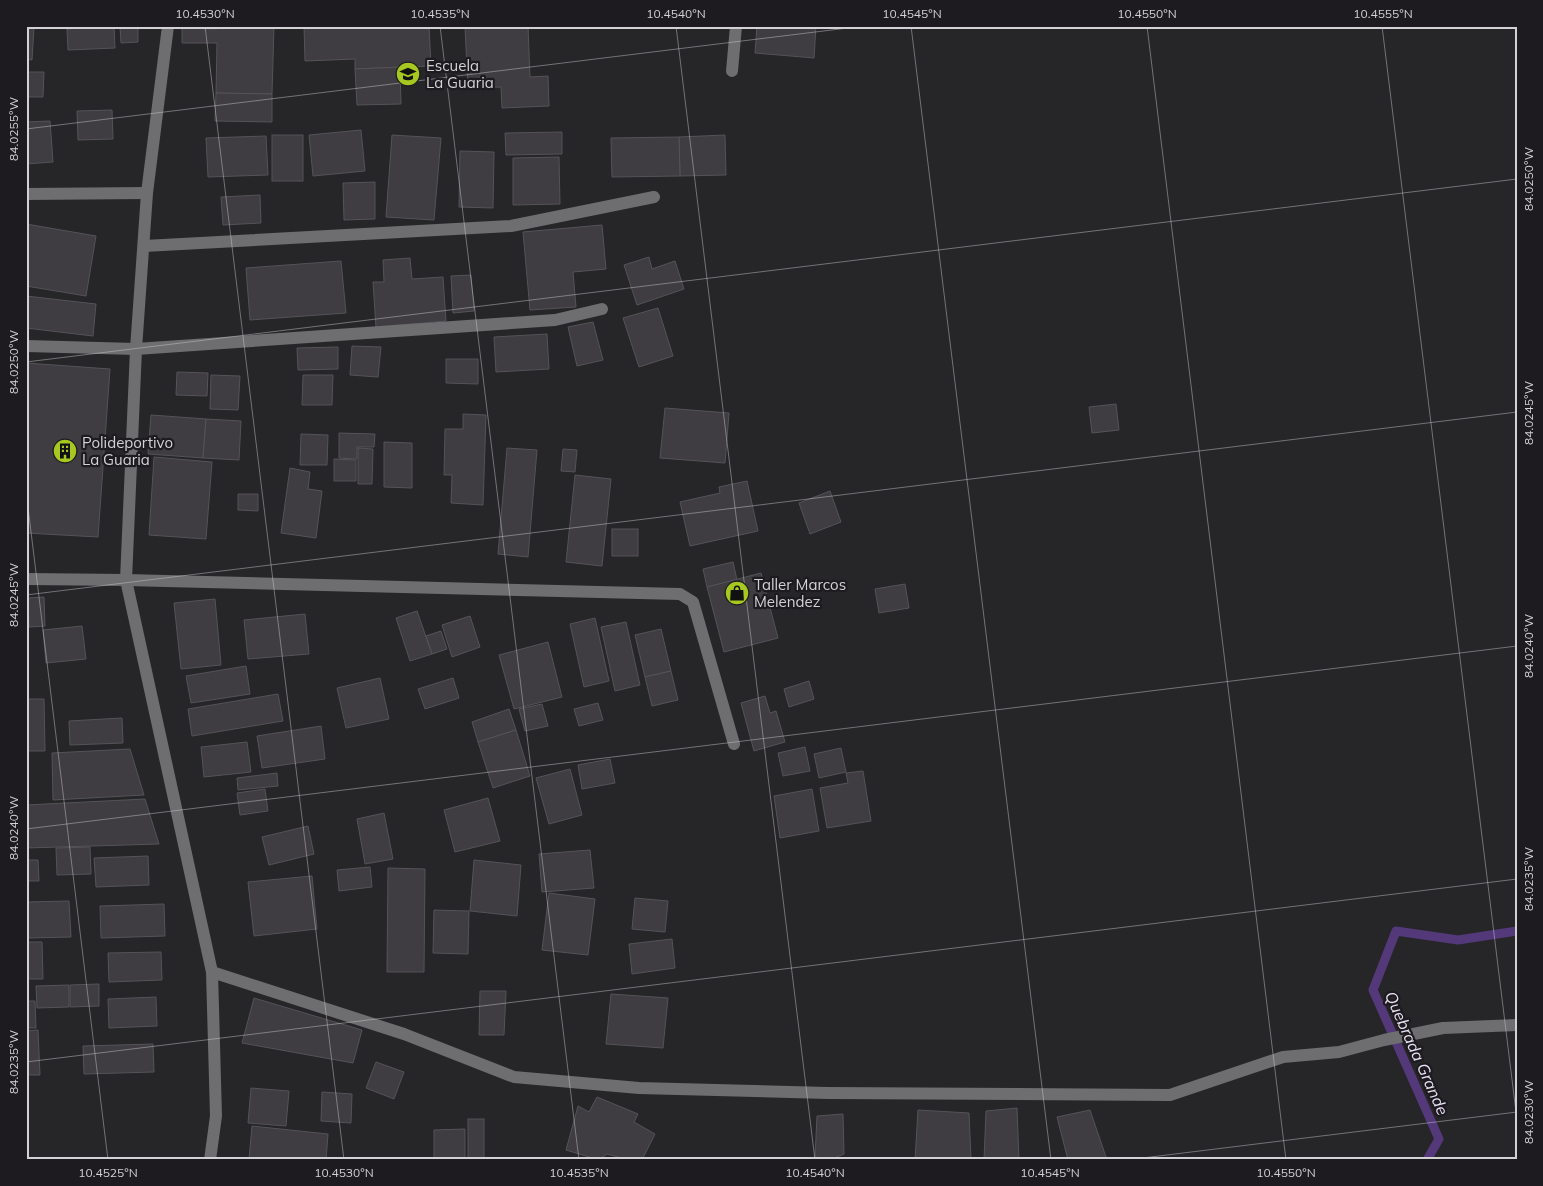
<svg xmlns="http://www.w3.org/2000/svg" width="1543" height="1186" font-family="Mulish,sans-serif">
<rect width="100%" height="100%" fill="#262528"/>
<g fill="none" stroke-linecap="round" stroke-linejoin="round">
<path stroke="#54397a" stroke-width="9" d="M1427,1160L1439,1139L1373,990L1396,931L1458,940L1517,931"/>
</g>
<g fill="#3f3d41" stroke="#545357">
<path d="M114,26L115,48L68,50L67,29Z"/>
<path d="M120,26H138V42L121,43Z"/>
<path d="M217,26H274L272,94L216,93L217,43H182V28L217,29Z"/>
<path d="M304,26H429L431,66L355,69V59L305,61Z"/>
<path d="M429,26H528L530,77L548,76L549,106L502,108L501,87L468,88L465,27L429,28Z"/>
<path d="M757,26H816L814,58L755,53Z"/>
<path d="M26,28H34L32,60L26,59Z"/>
<path d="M400,67L401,104L357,105L355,69Z"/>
<path d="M26,72H44L43,97H26Z"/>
<path d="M216,93L272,94V122L215,121Z"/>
<path d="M112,110L113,139L78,140L77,111Z"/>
<path d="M50,121L53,162L26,164V122Z"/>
<path d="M361,130L365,171L313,176L309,135Z"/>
<path d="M562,132V154L506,155L505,133Z"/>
<rect x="272" y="135" width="31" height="46"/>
<path d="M392,135L441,138L434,220L386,217Z"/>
<path d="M725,135L726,175L680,176L679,137Z"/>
<path d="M266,136L268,175L208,177L206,138Z"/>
<path d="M679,137L680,176L612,177L611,138Z"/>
<path d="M460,151L494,152L493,208L459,207Z"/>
<path d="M559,157L560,204L513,205V158Z"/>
<path d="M375,182V219L344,220L343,183Z"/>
<path d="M260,195L261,223L223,225L221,197Z"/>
<path d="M26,224L96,236L86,296L26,286Z"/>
<path d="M602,225L606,269L573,272L576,307L530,310L523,232Z"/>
<path d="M649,257L652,269L675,261L684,289L637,305L624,265Z"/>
<path d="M410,258L412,279L443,277L446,321L376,327L373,282H384L383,260Z"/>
<path d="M341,261L346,313L250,320L246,268Z"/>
<path d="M471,275L474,311L453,313L451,276Z"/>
<path d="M26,296L96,304L93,336L26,328Z"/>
<path d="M658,308L673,356L639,367L623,318Z"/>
<path d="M593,322L603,360L577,366L568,327Z"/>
<path d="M547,334L549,369L496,372L494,337Z"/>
<path d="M352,346L381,347L378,377L350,375Z"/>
<path d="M338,347V369L298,370L297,348Z"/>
<path d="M446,359H478V384L446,383Z"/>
<path d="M26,363L110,369L98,537L26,533Z"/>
<path d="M177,372L208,373L207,396L176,395Z"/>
<path d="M211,375L240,376L238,410L210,409Z"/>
<path d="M303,375H333L332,405H302Z"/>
<path d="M1116,404L1119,430L1092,433L1089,407Z"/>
<path d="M665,408L729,413L725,463L660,458Z"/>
<path d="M463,414L486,415L483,505L451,503L452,475H444L445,429H463Z"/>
<path d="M151,415L206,419L203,458L148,454Z"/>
<path d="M206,419L241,421L239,460L203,458Z"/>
<path d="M339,433L375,434L374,447H357V459L339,458Z"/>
<path d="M301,434L328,435L327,465H300Z"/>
<path d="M384,442L412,443V488L384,487Z"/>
<path d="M358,448L373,449L372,484H358Z"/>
<path d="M507,448L537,450L528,557L498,554Z"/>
<path d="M563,449L577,450L575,472L561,471Z"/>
<path d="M154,457L212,462L206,539L149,535Z"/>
<path d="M334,459L356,460V481H334Z"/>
<path d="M290,468L310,472L308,489L322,491L316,538L281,533Z"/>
<path d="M575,475L611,479L602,566L566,562Z"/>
<path d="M747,481L758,531L690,546L680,502L720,493L719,487Z"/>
<path d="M830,491L841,522L810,534L799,503Z"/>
<path d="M238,494H258V511L238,510Z"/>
<rect x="612" y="529" width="26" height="27"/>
<path d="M733,562L737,580L707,587L703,569Z"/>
<path d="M761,573L778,638L724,652L707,587Z"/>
<path d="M905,584L909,608L879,613L875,589Z"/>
<path d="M44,597L45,626L29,627L28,598Z"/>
<path d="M215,599L221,665L181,669L174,603Z"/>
<path d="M417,611L432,654L410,661L396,618Z"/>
<path d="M305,614L309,654L248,659L244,620Z"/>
<path d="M470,616L480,647L452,657L442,625Z"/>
<path d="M595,618L609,681L584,687L570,624Z"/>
<path d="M626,622L640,685L615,691L601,627Z"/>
<path d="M82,626L86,659L46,663L43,630Z"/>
<path d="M661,629L671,671L645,677L635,635Z"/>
<path d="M441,631L447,649L432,654L426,636Z"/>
<path d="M548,642L562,697L514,709L499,655Z"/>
<path d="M246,666L250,694L191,703L186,676Z"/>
<path d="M671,671L678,700L652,706L645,677Z"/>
<path d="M380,678L389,719L346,728L337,688Z"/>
<path d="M453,678L459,698L425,709L418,689Z"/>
<path d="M809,681L814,699L789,707L784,689Z"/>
<path d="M278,694L283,721L192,736L188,709Z"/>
<path d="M765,696L770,713L776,711L785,742L754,751L741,703Z"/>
<path d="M26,699H44L45,751H26Z"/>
<path d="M598,703L603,720L579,726L574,709Z"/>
<path d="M542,704L548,726L525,731L519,709Z"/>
<path d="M509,709L516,730L478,742L472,722Z"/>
<path d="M122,718L123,743L70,745L69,721Z"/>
<path d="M321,726L325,759L262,768L257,736Z"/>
<path d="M516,730L530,776L493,788L478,742Z"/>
<path d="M247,742L251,772L204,777L201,747Z"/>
<path d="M805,747L810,771L783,776L778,753Z"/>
<path d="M841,748L846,772L819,778L814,754Z"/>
<path d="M130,749L144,795L53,800L52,753Z"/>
<path d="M610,759L615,783L582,789L578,765Z"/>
<path d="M570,769L582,815L549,824L536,778Z"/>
<path d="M863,771L871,821L827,828L820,788L848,783L846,773Z"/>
<path d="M277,773L278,786L238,790L237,778Z"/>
<path d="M265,789L268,811L240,815L237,793Z"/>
<path d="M812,789L819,831L780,838L774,796Z"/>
<path d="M488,798L500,841L455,852L444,810Z"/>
<path d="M145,799L159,844L26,848V805Z"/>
<path d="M384,813L393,859L365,864L357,819Z"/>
<path d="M308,826L314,854L269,865L262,837Z"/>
<path d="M90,847L91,874L57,875L56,848Z"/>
<path d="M590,850L594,888L542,892L539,854Z"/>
<path d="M148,856L149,885L96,887L94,858Z"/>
<path d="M26,860H38L39,881H26Z"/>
<path d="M474,860L521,865L517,916L470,911Z"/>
<path d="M370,867L372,887L339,891L337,870Z"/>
<path d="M388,868L425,869L424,972H387Z"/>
<path d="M312,876L317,929L254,936L248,882Z"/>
<path d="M549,893L595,899L588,955L542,950Z"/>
<path d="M635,898L668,901L665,932L632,929Z"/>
<path d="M69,901L71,937L28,938L26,902Z"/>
<path d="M164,904L165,936L101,938L100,906Z"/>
<path d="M434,910L469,911L468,954L433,953Z"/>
<path d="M672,939L675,968L632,974L629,944Z"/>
<path d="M26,942H42L43,979H26Z"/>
<path d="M161,952L162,980L109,982L108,953Z"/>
<path d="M99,984V1006L70,1007V985Z"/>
<path d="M69,985V1007L37,1008L36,986Z"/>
<path d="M480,991H506L504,1035H479Z"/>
<path d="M611,994L668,998L663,1048L606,1044Z"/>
<path d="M156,997L157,1026L109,1028L108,999Z"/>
<path d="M254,998L362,1030L353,1063L242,1043Z"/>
<path d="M26,1001H35L36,1028H26Z"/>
<path d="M38,1030L40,1075H26V1031Z"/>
<path d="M153,1044L154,1072L84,1074L83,1046Z"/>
<path d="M376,1062L404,1072L394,1099L366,1088Z"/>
<path d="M251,1088L289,1091L286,1126L248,1123Z"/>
<path d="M322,1092L352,1094L351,1123L321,1121Z"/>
<path d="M597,1097L638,1114L634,1122L655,1134L642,1160H629L607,1154L599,1160L566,1150L578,1106L589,1112Z"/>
<path d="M1017,1108L1019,1160H984L986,1111Z"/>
<path d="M918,1110L969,1113L971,1159L915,1160Z"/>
<path d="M1090,1110L1107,1160H1068L1057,1117Z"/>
<path d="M843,1114L844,1154L832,1159L815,1157L817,1116Z"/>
<rect x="468" y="1119" width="16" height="41"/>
<path d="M252,1126L328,1134L326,1160H249Z"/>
<path d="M465,1129V1160H434V1130Z"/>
</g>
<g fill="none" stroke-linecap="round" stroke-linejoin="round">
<g stroke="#6e6d6f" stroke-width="12">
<path d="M168,26L147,193L136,349L126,580L212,972L216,1116L210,1160"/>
<path d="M732,71L736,26"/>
<path d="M26,194L147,193"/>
<path d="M144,246L511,226L654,197"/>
<path d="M26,346L136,349L555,320L602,309"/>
<path d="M26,579L126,580L680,594L693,602L734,744"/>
<path d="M212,972L404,1034L514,1077L639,1088L828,1093L1170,1095L1283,1057L1339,1052L1384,1040L1443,1028L1517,1025"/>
</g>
</g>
<path fill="none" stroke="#d2d1d4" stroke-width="1" stroke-opacity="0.45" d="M205,26L344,1160M440,26L579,1160M676,26L815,1160M911,26L1051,1160M1147,26L1286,1160M1382,26L1517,1120M26,129L864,26M26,362L1517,179M26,491L108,1160M26,595L1517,412M26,829L1517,646M26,1062L1517,879M1126,1160L1517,1112"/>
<defs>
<g id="school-disc" transform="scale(1.25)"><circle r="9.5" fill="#a6c820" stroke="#1d1b1f"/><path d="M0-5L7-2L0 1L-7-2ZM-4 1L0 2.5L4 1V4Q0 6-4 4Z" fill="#111"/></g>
<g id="building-disc" transform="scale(1.25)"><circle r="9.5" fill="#a6c820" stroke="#1d1b1f"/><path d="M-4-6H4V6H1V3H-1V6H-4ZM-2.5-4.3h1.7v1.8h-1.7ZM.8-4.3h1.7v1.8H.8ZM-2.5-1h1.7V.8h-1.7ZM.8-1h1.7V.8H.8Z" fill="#111"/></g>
<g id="shop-disc" transform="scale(1.25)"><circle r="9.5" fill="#a6c820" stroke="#1d1b1f"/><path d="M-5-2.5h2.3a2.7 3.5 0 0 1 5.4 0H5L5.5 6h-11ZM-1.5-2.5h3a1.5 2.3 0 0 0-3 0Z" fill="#111"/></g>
</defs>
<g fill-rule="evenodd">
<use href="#school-disc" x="408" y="74"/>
<use href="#building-disc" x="65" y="451"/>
<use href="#shop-disc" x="737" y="593"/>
</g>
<g text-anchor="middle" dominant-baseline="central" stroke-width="4.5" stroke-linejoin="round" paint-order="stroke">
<g font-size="15" fill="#d2d1d4" stroke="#1d1b1f" text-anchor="start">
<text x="426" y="65">Escuela<tspan x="426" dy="17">La Guaria</tspan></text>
<text x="82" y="442">Polideportivo<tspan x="82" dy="17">La Guaria</tspan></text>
<text x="754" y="584">Taller Marcos<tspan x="754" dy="17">Melendez</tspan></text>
</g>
<g font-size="16" font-style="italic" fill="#e7e1f4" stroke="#1d1b1f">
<text transform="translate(1417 1053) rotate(66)">Quebrada Grande</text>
</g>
</g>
<rect width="1543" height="1186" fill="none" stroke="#1d1b1f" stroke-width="55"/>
<rect x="28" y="28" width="1488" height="1130" fill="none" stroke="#d2d1d4" stroke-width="2"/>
<g font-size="12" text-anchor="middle" fill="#d2d1d4">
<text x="205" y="18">10.4530°N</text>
<text x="440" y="18">10.4535°N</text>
<text x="676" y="18">10.4540°N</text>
<text x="912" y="18">10.4545°N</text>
<text x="1147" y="18">10.4550°N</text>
<text x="1383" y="18">10.4555°N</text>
<text transform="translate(14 129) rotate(-90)" y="4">84.0255°W</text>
<text transform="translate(1529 179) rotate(-90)" y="4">84.0250°W</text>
<text transform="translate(14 362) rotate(-90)" y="4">84.0250°W</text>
<text transform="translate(1529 413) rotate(-90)" y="4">84.0245°W</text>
<text transform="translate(14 595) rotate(-90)" y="4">84.0245°W</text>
<text transform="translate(1529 646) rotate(-90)" y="4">84.0240°W</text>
<text transform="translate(14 828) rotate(-90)" y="4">84.0240°W</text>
<text transform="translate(1529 879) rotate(-90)" y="4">84.0235°W</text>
<text transform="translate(14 1062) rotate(-90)" y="4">84.0235°W</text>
<text transform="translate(1529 1112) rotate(-90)" y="4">84.0230°W</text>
<text x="108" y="1177">10.4525°N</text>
<text x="344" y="1177">10.4530°N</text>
<text x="579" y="1177">10.4535°N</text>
<text x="815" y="1177">10.4540°N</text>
<text x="1050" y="1177">10.4545°N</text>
<text x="1286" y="1177">10.4550°N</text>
</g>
</svg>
